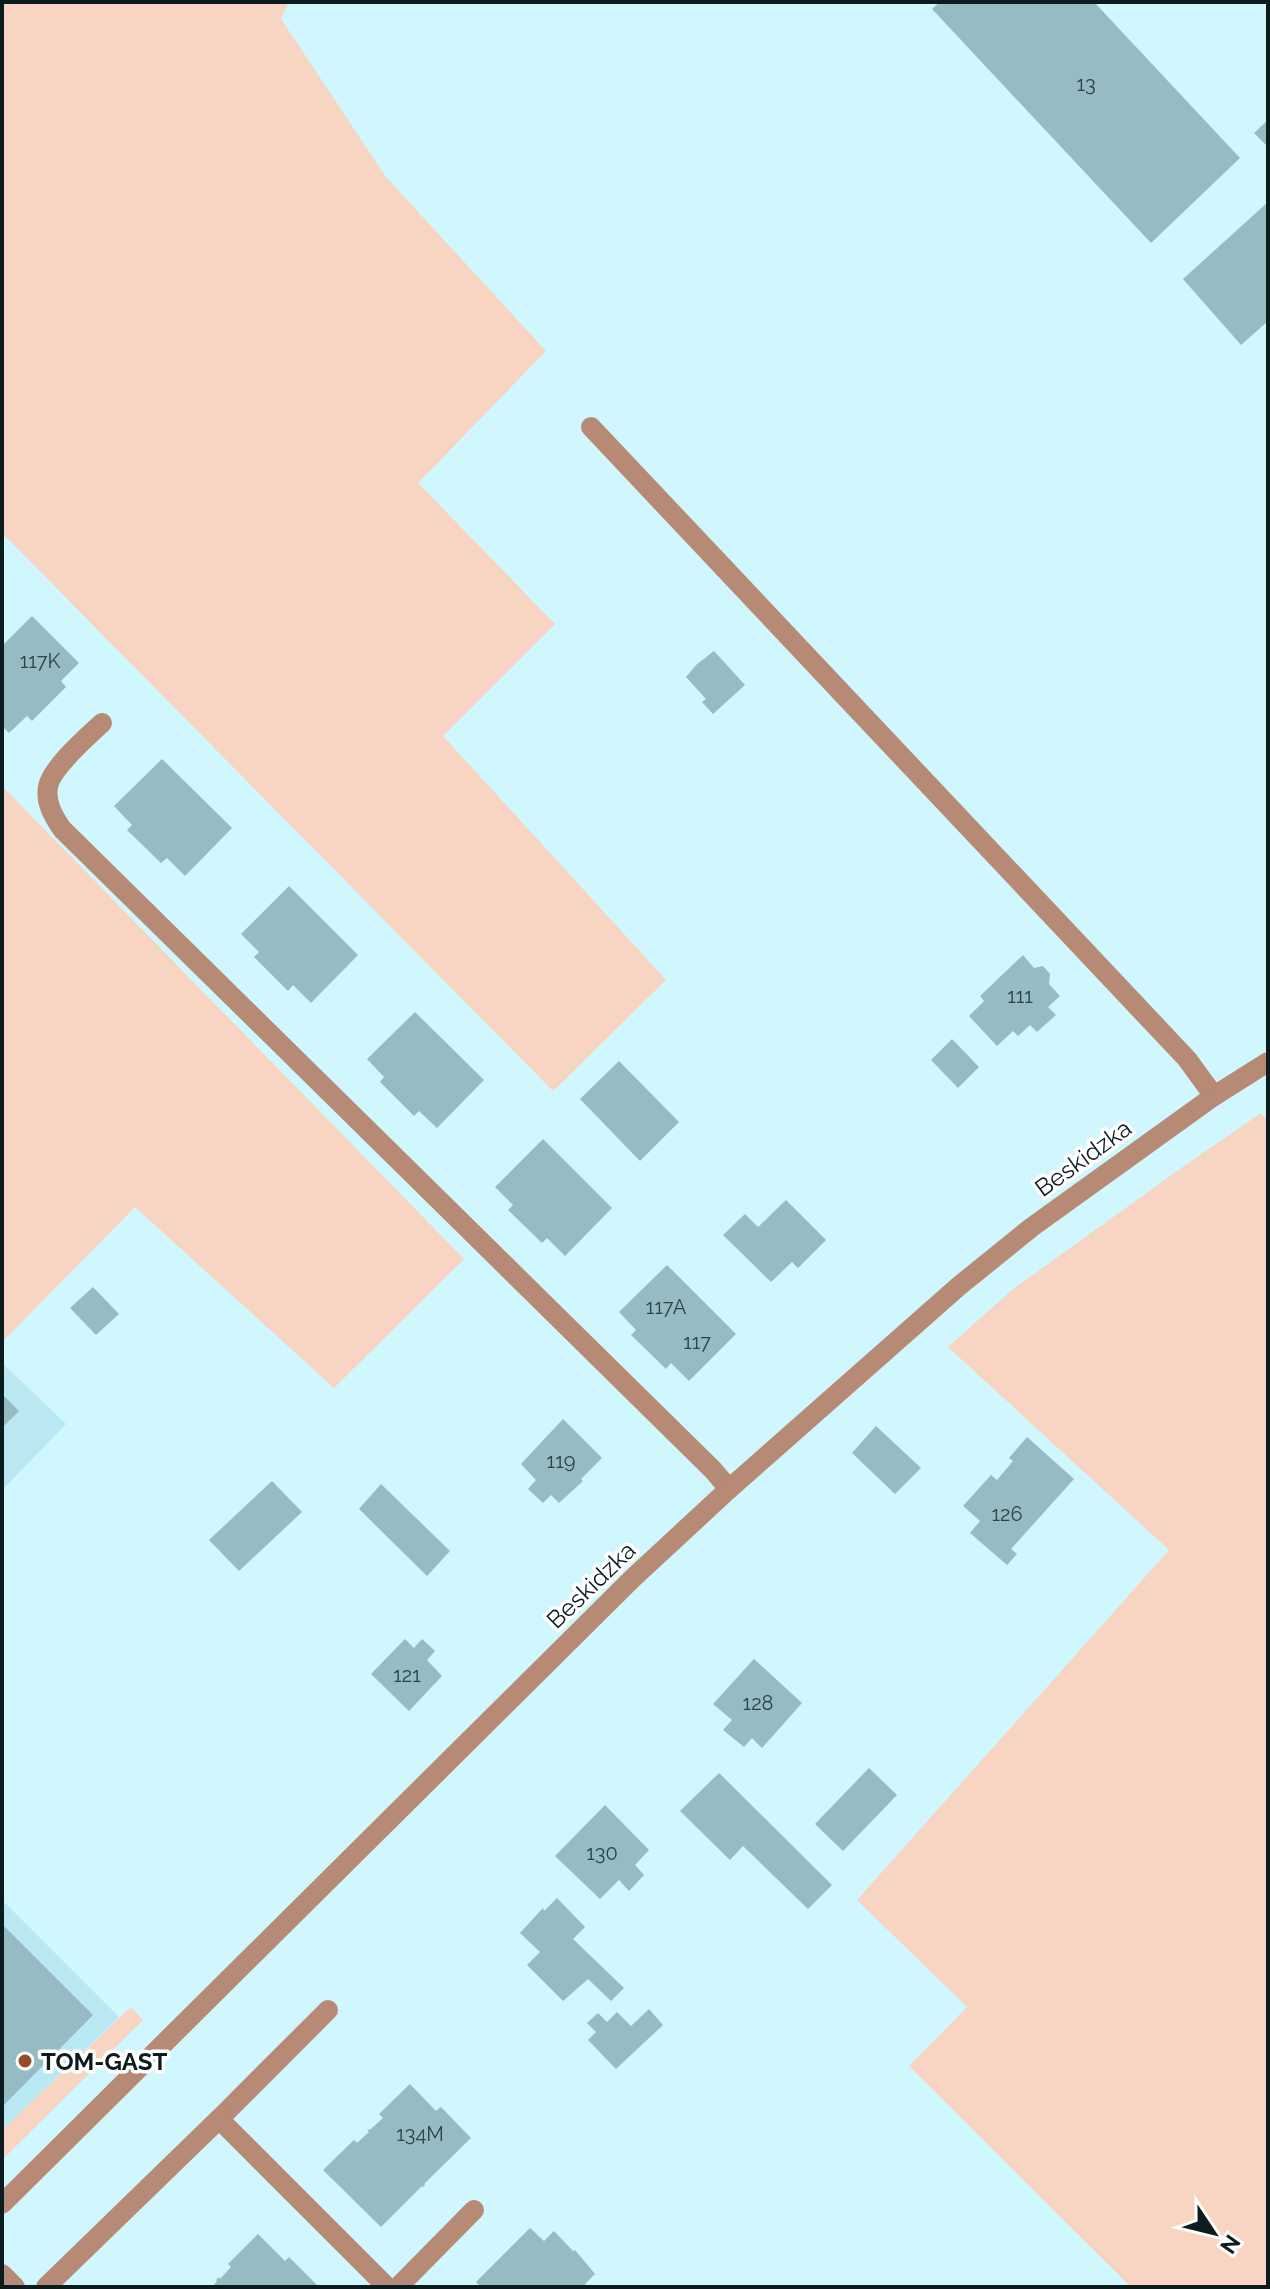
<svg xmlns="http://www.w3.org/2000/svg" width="1270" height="2289" font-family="Raleway,sans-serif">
<rect width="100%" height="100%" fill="#d0f6fe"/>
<g fill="#bae8f2">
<path d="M2,1363L66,1424L2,1490Z"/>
<path d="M2,1900L119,2017L2,2130Z"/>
</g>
<g fill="#f8d4c2">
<path d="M2,2H289L281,19L386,177L546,351L418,483L555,624L443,736L666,980L553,1091L2,533Z"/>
<path d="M2,786L464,1259L334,1388L135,1207L2,1342Z"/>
<path d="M1261,1113L1268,1121V2287H1131L909,2066L967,2007L857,1900L1169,1550L948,1347L1012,1290L1177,1171Z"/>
<path d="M131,2007L143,2020L2,2160V2130Z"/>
</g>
<g fill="#96bbc3">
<path d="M940,2H1094L1240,158L1151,243L932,9Z"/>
<path d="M1268,120V147L1254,133Z"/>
<path d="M1268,202V321L1241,345L1183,279Z"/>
<path d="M32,616L79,663L61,681L66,687L32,721L27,716L9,733L2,726V646Z"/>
<path d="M714,651L745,685L713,714L702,702L706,699L686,677L696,665Z"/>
<path d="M162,759L232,828L185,876L167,858L161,863L127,830L132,825L114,806Z"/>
<path d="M289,886L358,955L311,1003L293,985L288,991L254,957L259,952L241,934Z"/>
<path d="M1023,955L1034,968L1043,966L1050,974L1049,984L1060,996L1048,1007L1056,1015L1037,1032L1030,1025L1018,1036L1013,1031L997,1046L969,1016L984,1001L980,996Z"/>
<path d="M415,1012L484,1080L437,1128L419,1111L414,1116L380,1082L384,1077L367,1059Z"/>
<path d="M952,1039L979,1067L958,1088L931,1060Z"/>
<path d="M619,1061L679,1122L640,1161L580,1099Z"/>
<path d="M543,1139L612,1208L565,1256L547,1238L542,1243L508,1210L513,1205L495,1187Z"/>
<path d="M786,1200L826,1240L798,1268L792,1262L771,1282L723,1235L745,1214L758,1227Z"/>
<path d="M667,1265L736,1334L689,1381L671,1363L666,1369L631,1335L636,1330L619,1312Z"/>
<path d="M93,1287L119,1314L96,1335L70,1308Z"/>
<path d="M2,1394L19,1411L2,1428Z"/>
<path d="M563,1419L602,1458L581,1479L583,1481L559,1503L551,1495L543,1503L528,1489L536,1480L521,1464Z"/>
<path d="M876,1426L921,1468L895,1494L852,1453Z"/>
<path d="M1027,1437L1074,1479L1011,1549L1017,1554L1007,1565L970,1533L980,1521L963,1506L991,1475L997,1480L1013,1461L1009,1458Z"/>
<path d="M272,1481L302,1512L239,1571L209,1540Z"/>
<path d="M381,1484L450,1551L427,1576L359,1509Z"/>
<path d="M405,1639L414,1648L422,1639L435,1651L427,1660L442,1676L409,1711L371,1674Z"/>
<path d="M754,1659L802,1703L762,1748L752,1738L744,1747L723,1730L732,1720L713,1704Z"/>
<path d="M869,1768L897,1795L843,1851L815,1824Z"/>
<path d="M719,1773L832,1885L808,1909L743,1846L730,1860L680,1811Z"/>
<path d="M605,1805L649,1850L635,1865L644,1875L629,1891L619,1880L600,1899L555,1856Z"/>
<path d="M557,1898L585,1927L573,1939L624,1988L611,2001L588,1979L563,2001L527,1965L540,1952L520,1933L543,1908L544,1911Z"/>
<path d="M2,1924L93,2015L2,2107Z"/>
<path d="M649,2009L663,2025L616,2069L588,2040L596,2032L587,2023L598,2013L607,2022L617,2012L631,2026Z"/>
<path d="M410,2084L436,2111L441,2107L471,2138L425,2183L424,2187L422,2186L381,2227L323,2170L354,2140L357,2143L369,2132L367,2130L371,2129L383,2118L379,2114Z"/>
<path d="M530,2228L544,2241L554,2231L573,2251L575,2250L595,2274L585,2284L587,2287H481L476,2282Z"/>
<path d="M258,2234L285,2261L289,2257L319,2287H212L217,2281L216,2280L219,2277L220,2279L231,2267L228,2264Z"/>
</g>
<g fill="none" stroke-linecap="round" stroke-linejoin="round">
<g stroke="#b78a75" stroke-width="20">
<path d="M591,427L1187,1059L1214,1096"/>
<path d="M102,723C87,737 51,768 48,787C45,803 54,817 62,829L713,1470L729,1489"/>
<path d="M219,2119L328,2010"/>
<path d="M2,2204L633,1578L729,1489L959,1286L1032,1227L1214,1096L1268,1062"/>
<path d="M2,2274L15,2287"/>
<path d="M46,2287L219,2119L387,2287"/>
<path d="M398,2287L474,2210"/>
</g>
</g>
<circle fill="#944d27" stroke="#fff" stroke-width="3" cx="25" cy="2061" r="8"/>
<g text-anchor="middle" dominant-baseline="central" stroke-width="7" stroke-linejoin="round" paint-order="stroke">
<g font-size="20" fill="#2e4347">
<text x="1086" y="84">13</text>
<text x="40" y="661">117K</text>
<text x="1020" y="996">111</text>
<text x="666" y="1307">117A</text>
<text x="697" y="1342">117</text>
<text x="561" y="1461">119</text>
<text x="1007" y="1514">126</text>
<text x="407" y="1675">121</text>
<text x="758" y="1703">128</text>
<text x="602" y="1853">130</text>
<text x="420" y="2134">134M</text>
</g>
<g font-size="24" fill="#0c1b1e" stroke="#fff">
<text transform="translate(1083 1158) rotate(-36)">Beskidzka</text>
<text transform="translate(591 1585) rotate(-44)">Beskidzka</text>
</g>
<g font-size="24" font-weight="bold" fill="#0c1b1e" stroke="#fff" text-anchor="start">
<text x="41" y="2061">TOM-GAST</text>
</g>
</g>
<rect width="1270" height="2289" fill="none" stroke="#0c1b1e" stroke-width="8"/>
<g transform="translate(1214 2233) rotate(125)" stroke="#ffffff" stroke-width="6" paint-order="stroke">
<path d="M0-6L14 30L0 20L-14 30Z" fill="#0c1b1e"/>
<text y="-12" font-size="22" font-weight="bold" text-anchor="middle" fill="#0c1b1e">N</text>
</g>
</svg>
